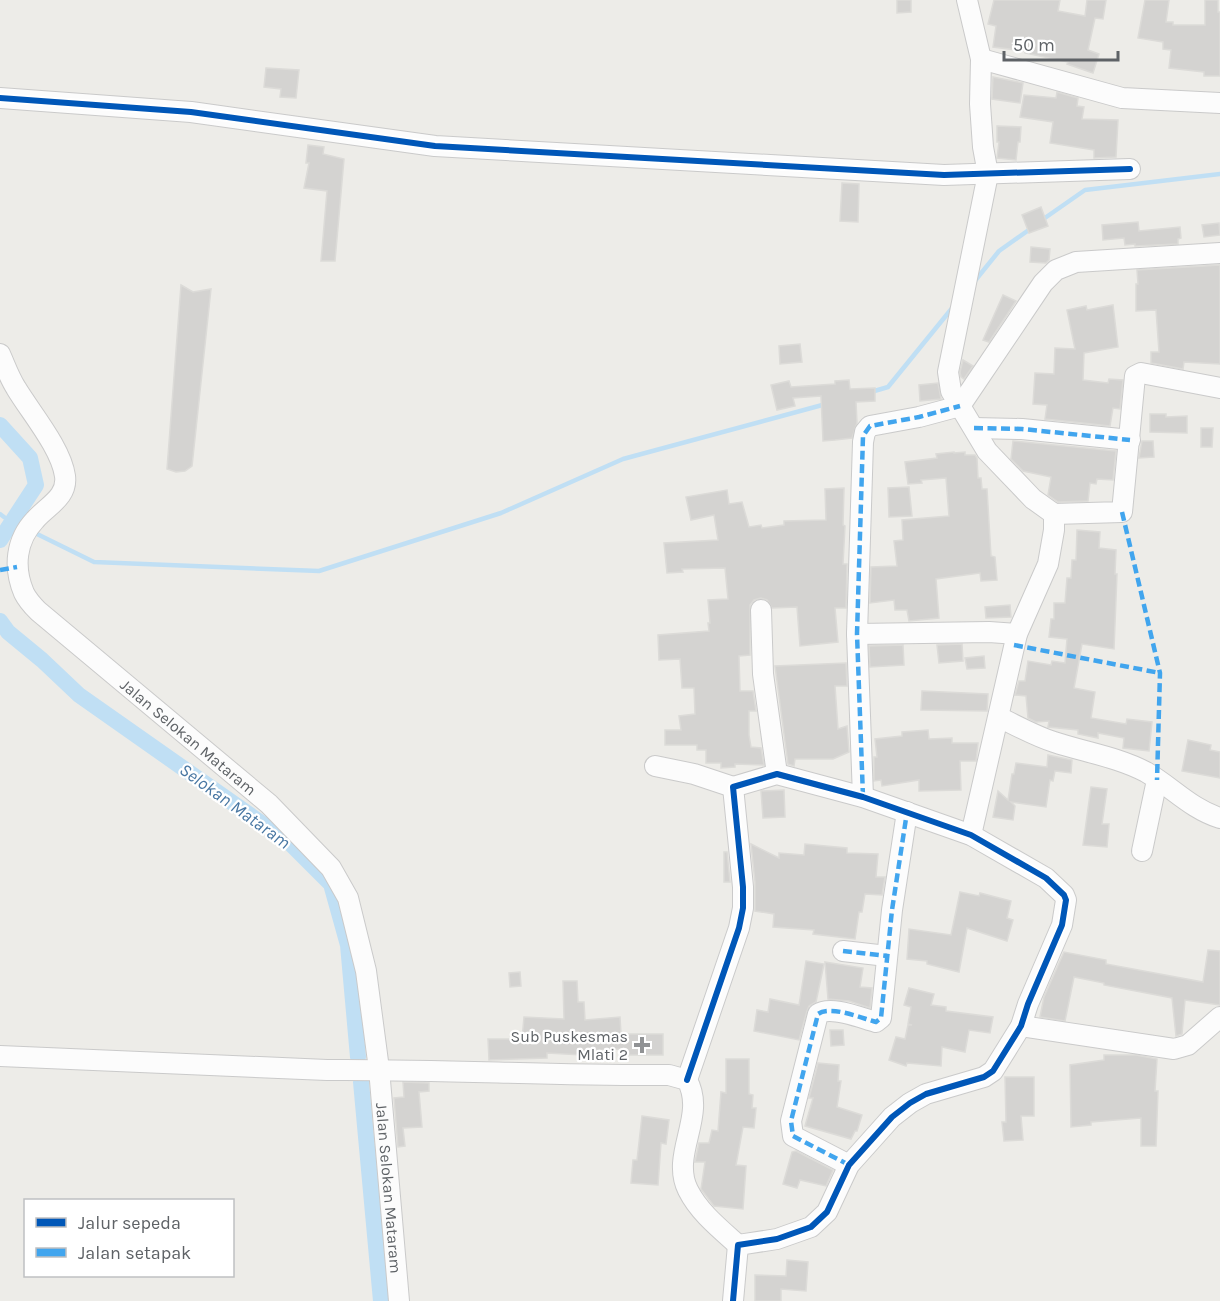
<svg xmlns="http://www.w3.org/2000/svg" width="1220" height="1301" font-family="Karla,sans-serif">
<rect width="100%" height="100%" fill="#edece8"/>
<g fill="none" stroke-linecap="round" stroke-linejoin="round">
<g stroke="#c0dff4" stroke-width="4.5">
<path d="M1042,220L1085,190L1220,174"/>
<path d="M974,282L999,251L1033,227"/>
<path d="M871,392L888,387L953,307"/>
<path d="M0,514L4,517"/>
<path d="M35,533L94,562L319,571L501,513L623,459L826,404"/>
</g>
<g stroke="#c0dff4" stroke-width="16">
<path d="M0,425L30,458L36,485L0,540"/>
<path d="M0,621L8,632L42,660L79,695L291,844L331,884L348,945L358,1057"/>
<path d="M361,1082L381,1301"/>
</g>
</g>
<g fill="#d4d3d1" stroke="#dcdbd8" stroke-width="1.5">
<path d="M897,0H911V12L897,13Z"/>
<path d="M994,0H1060L1058,11L1085,16L1087,0H1106L1103,19L1095,18L1088,50L1099,54L1093,73L1067,64L1068,62L1025,53V51L993,47L996,26L988,24Z"/>
<path d="M1145,0H1169L1166,22H1173V25H1205V0H1218V12H1220V76H1204V72L1169,68L1171,50L1163,49V42L1138,38Z"/>
<path d="M266,68L299,70L296,98L280,97L281,89L264,87Z"/>
<path d="M993,77L1023,83L1020,103L992,99Z"/>
<path d="M1057,92L1078,98L1077,106L1084,107L1082,119L1118,120L1116,157L1094,158V150L1050,143L1053,122L1020,117L1024,95L1056,98Z"/>
<path d="M997,126L1021,127L1020,142H1018L1016,160L997,158L999,142H997Z"/>
<path d="M308,145L324,147L323,154L344,159L335,261H321L327,191L304,188L309,163H306Z"/>
<path d="M842,183L859,184L858,222L840,221Z"/>
<path d="M1041,207L1048,226L1029,233L1022,215Z"/>
<path d="M1138,222L1139,231L1180,227L1181,238L1178,239V244L1135,246V244L1125,245L1124,238L1103,240L1102,225Z"/>
<path d="M1219,223L1220,235L1204,237L1202,225Z"/>
<path d="M1031,247L1050,249L1049,260L1046,263L1030,262Z"/>
<path d="M1220,265V364L1184,362L1183,369L1151,363V352H1159L1156,310L1136,311V284H1138L1137,270Z"/>
<path d="M181,285L193,292L211,289L192,466L185,471L176,472L167,469Z"/>
<path d="M1003,295L1016,301L989,342L983,340Z"/>
<path d="M1113,305L1118,347L1084,353L1083,380L1108,383L1109,379L1123,380L1120,409L1113,408L1110,426L1045,419L1047,405L1033,404L1035,373L1054,374L1055,348L1075,349L1067,310L1086,306L1087,310Z"/>
<path d="M800,344L802,362L780,364L779,346Z"/>
<path d="M963,360L973,366L964,379L961,377L960,372Z"/>
<path d="M849,380L850,389L875,388V401L856,402L857,423L852,438L835,440L823,441L821,396L793,398L795,406L777,410L771,385L789,381L791,387L835,384V381Z"/>
<path d="M938,383L941,399L920,401L919,385Z"/>
<path d="M1150,414H1166V417L1187,416V433L1150,432Z"/>
<path d="M1201,428H1213L1212,447H1201Z"/>
<path d="M1013,441L1116,451L1113,480L1097,479L1096,484L1090,483L1088,501L1058,502L1048,495L1051,477L1023,471L1011,459Z"/>
<path d="M1142,441H1153L1154,457L1139,458Z"/>
<path d="M954,452V453L965,452V455H975L977,458L978,478H981L982,489H987L991,556L995,557L997,580L981,581L980,573L936,579L939,618L909,621L907,610H895L894,600L870,603L871,567L897,566L894,541L903,540L902,520L949,516L946,478L921,480L922,483L908,484L905,462L937,458L936,454Z"/>
<path d="M909,487L912,516L889,517L888,488Z"/>
<path d="M844,488L843,525L845,526L843,564H847L846,608H835L838,642L800,646L797,607L772,608L767,600L761,598L754,600L750,605V655L739,656L740,691H753L756,711H749V735L751,747L761,748L764,765L735,764V767L721,768V763H706V750H697V745H665V730H681L679,716L695,714L694,688H682L680,659L659,660L658,635L709,631L708,623H710L708,600L728,599L725,568L682,569L683,572L667,573L664,543L718,540L714,515L691,520L686,497L727,490L729,504L742,502L749,527L761,525L762,528L784,525V521L826,520L825,489Z"/>
<path d="M1077,530L1100,532L1099,548L1116,550L1115,574H1117L1114,649L1082,644L1074,688L1095,692L1091,718L1126,724L1127,719L1152,722L1149,751L1123,748L1124,738L1098,733V738L1078,734V730L1048,727L1049,721L1036,722L1028,718L1026,696L1015,695L1019,681H1025L1028,661L1051,665L1052,661L1065,663L1067,639L1049,637L1051,619H1054V603H1065L1067,578H1071L1072,560H1076Z"/>
<path d="M1010,605L1011,617L986,618L985,607Z"/>
<path d="M962,644L963,661L939,663L937,645Z"/>
<path d="M903,645L904,665L870,667L869,646Z"/>
<path d="M984,656L985,668L967,669L965,658Z"/>
<path d="M846,663L847,686H835L838,729L847,726L849,752L833,759H795L794,766L788,764L775,666Z"/>
<path d="M922,691L988,694L987,711L921,710Z"/>
<path d="M928,730L929,739L952,738V743H978L976,761H960L961,790L919,791V780L882,786L881,780L874,781V757H877L875,739L902,736V732Z"/>
<path d="M1188,740L1211,745L1210,750L1220,752V778L1182,771Z"/>
<path d="M1048,755L1072,760L1071,773L1055,771L1053,781L1050,780L1046,807L1011,802L1015,806L1013,820L993,817L998,791L1008,800L1012,774H1014L1016,763L1047,767Z"/>
<path d="M1091,787L1107,789L1102,824H1109L1107,847L1083,845Z"/>
<path d="M784,790L785,817L763,818L761,791Z"/>
<path d="M751,844L779,858V853L804,855L805,844L847,848V853L878,854L876,877H885L882,895L865,894L862,912H859L855,939L813,934L814,930L773,927L774,914L755,911V882Z"/>
<path d="M724,852H727L730,882H724Z"/>
<path d="M960,892L979,896L980,893L1011,901L1007,918L1013,920L1007,941L967,928L959,972L927,964V961L907,959L909,929L951,935Z"/>
<path d="M1208,950L1220,951V1005L1185,1000L1182,1034L1176,1036L1172,998L1104,985V983L1074,977L1065,1021L1040,1017L1044,997L1064,952L1106,960V964L1203,982Z"/>
<path d="M806,961L824,964L816,1002L809,1006L807,1011L799,1040L754,1031L757,1010L768,1012L770,999L799,1005Z"/>
<path d="M825,962L863,968L860,987L872,988L870,1008L849,1001L828,999Z"/>
<path d="M520,972L521,986L510,987L509,973Z"/>
<path d="M563,981H577L578,1002H584L585,1020L620,1017L621,1034H663V1055H622V1049L582,1051V1055L547,1053V1058L489,1060L488,1039H522L524,1017L564,1019Z"/>
<path d="M909,988L934,994L931,1005L946,1007V1011L993,1017L990,1033L969,1030L965,1052L942,1047L941,1066L907,1063L906,1066L889,1060L896,1037L905,1039L908,1025H912L908,1024L911,1007L904,1005Z"/>
<path d="M830,1030H843L844,1045L831,1046Z"/>
<path d="M1104,1055H1136L1157,1059L1155,1091H1158L1156,1146H1141V1118L1091,1122V1125L1071,1127L1070,1065L1104,1060Z"/>
<path d="M726,1059H749V1094L753,1095L752,1108H756L754,1128L743,1127L736,1165L746,1166L743,1209L714,1206L701,1189L705,1162H695L699,1143H709L712,1130L718,1131L721,1092L726,1093Z"/>
<path d="M818,1063L839,1065L838,1081H841L837,1107L862,1115L857,1131H855L851,1139L805,1126L813,1098H809Z"/>
<path d="M1005,1077H1034V1116H1021L1023,1140L1004,1141L1002,1122H1006Z"/>
<path d="M403,1082L429,1083V1091L419,1092L422,1127L403,1128L405,1146L398,1147L394,1098L404,1097Z"/>
<path d="M642,1116L669,1120L666,1144L661,1143L658,1185L631,1183L633,1160H637Z"/>
<path d="M796,1151L833,1170L826,1186L800,1180L797,1188L783,1184L792,1152Z"/>
<path d="M787,1260L808,1262L806,1291L781,1289V1301H755V1275L786,1276Z"/>
</g>
<g fill="none" stroke-linecap="round" stroke-linejoin="round">
<g stroke="#cacaca" stroke-width="22">
<g id="minor">
<path d="M967,0L981,59L980,104L983,147L988,174L948,372L951,391L987,451L1033,499L1054,514L1122,512L1135,376L1141,373L1220,388"/>
<path d="M981,59L1122,98L1220,103"/>
<path d="M0,98L191,112L435,146L944,175L1130,169"/>
<path id="s1" d="M0,354C5,365 9,377 16,388C31,413 61,448 65,476C68,497 47,506 35,520C16,540 13,567 24,593C27,599 33,606 38,611L269,804L331,868L348,898L366,971L379,1069L399,1301"/>
<path d="M974,428L1022,429L1130,440"/>
<path d="M761,610L763,674L777,774"/>
<path d="M857,634L989,632L1017,634"/>
<path d="M999,717C1017,726 1035,736 1054,742C1084,752 1118,757 1146,772C1172,787 1191,809 1220,818"/>
<path d="M655,766L694,774L733,787"/>
<path d="M863,797L857,634L863,442L865,432L870,426L919,417L960,406L1043,283L1056,270L1076,262L1220,253"/>
<path d="M971,835L1017,634L1048,564L1054,530V514"/>
<path d="M1142,851L1157,780"/>
<path d="M843,951L887,956"/>
<path d="M1021,1026L1174,1049L1188,1045L1220,1017"/>
<path d="M0,1056L327,1070C441,1069 555,1076 669,1075L687,1080C707,1116 670,1154 688,1190C699,1212 719,1228 738,1245"/>
<path d="M687,1080L739,928L743,908V887L733,787L777,774L863,797L971,835L1046,878L1064,895L1066,900L1062,925L1028,1004L1021,1026L993,1071L984,1077L926,1094L910,1103L892,1117L849,1165L827,1212L811,1227L777,1239L738,1245L733,1301"/>
<path d="M849,1165L793,1136L791,1121L818,1014C831,1005 861,1018 876,1022L881,1018L892,910L907,812"/>
</g>
</g>
<use href="#minor" stroke="#fcfcfc" stroke-width="20"/>
<g stroke="#41a5ee" stroke-width="4.5" stroke-dasharray="9 4.5" stroke-linecap="butt">
<path d="M974,428L1022,429L1130,440"/>
<path d="M1122,512L1160,673L1157,780"/>
<path d="M0,570L17,567"/>
<path d="M1014,645L1160,673"/>
<path d="M863,797L857,634L863,436L870,426L919,417L960,406"/>
<path d="M843,951L887,956"/>
<path d="M849,1165L793,1136L791,1121L818,1014C831,1005 861,1018 876,1022L881,1018L892,910L907,812"/>
</g>
<g stroke="#fff" stroke-width="10">
<g id="cycleway">
<path d="M0,98L191,112L435,146L944,175L1130,169"/>
<path d="M687,1080L739,928L743,908V887L733,787L777,774L863,797L971,835L1046,878L1064,895L1066,900L1062,925L1028,1004L1021,1026L993,1071L984,1077L926,1094L910,1103L892,1117L849,1165L827,1212L811,1227L777,1239L738,1245L733,1301"/>
</g>
</g>
<use href="#cycleway" stroke="#0057b8" stroke-width="6"/>
</g>
<path fill="#909294" stroke="#fff" stroke-width="2" d="M639 1036h6v6h6v6h-6v6h-6v-6h-6v-6h6z"/>
<g text-anchor="middle" dominant-baseline="central" stroke-width="4.5" stroke-linejoin="round" paint-order="stroke">
<g font-size="16" fill="#5e6266" stroke="#fff">
<text stroke="none"><textPath href="#s1" startOffset="492">Jalan Selokan Mataram</textPath></text>
<text stroke="none"><textPath href="#s1" startOffset="1014">Jalan Selokan Mataram</textPath></text>
</g>
<g font-size="16" fill="#5e6266" stroke="#fff" text-anchor="end">
<text x="628" y="1036">Sub Puskesmas<tspan x="628" dy="18">Mlati 2</tspan></text>
</g>
<g font-size="18" font-style="italic" fill="#4776a2" stroke="#fff">
<text transform="translate(235 806) rotate(36)">Selokan Mataram</text>
</g>
</g>
<rect x="24" y="1199" width="210" height="78" fill="#ffffff" stroke="#bfc0c2" stroke-width="1.5"/>
<rect x="36" y="1218" width="30" height="9" fill="#0057b8" stroke="#bfc0c2" stroke-width="1.5"/>
<text x="78" y="1229" font-size="18" fill="#5e6266">Jalur sepeda</text>
<rect x="36" y="1248" width="30" height="9" fill="#41a5ee" stroke="#bfc0c2" stroke-width="1.5"/>
<text x="78" y="1259" font-size="18" fill="#5e6266">Jalan setapak</text>
<path d="M1004 51v9h114v-9" fill="none" stroke="#5e6266" stroke-width="3"/>
<text x="1013" y="51" font-size="18" fill="#5e6266" stroke="#ffffff" stroke-width="4.5" paint-order="stroke">50 m</text>
</svg>
